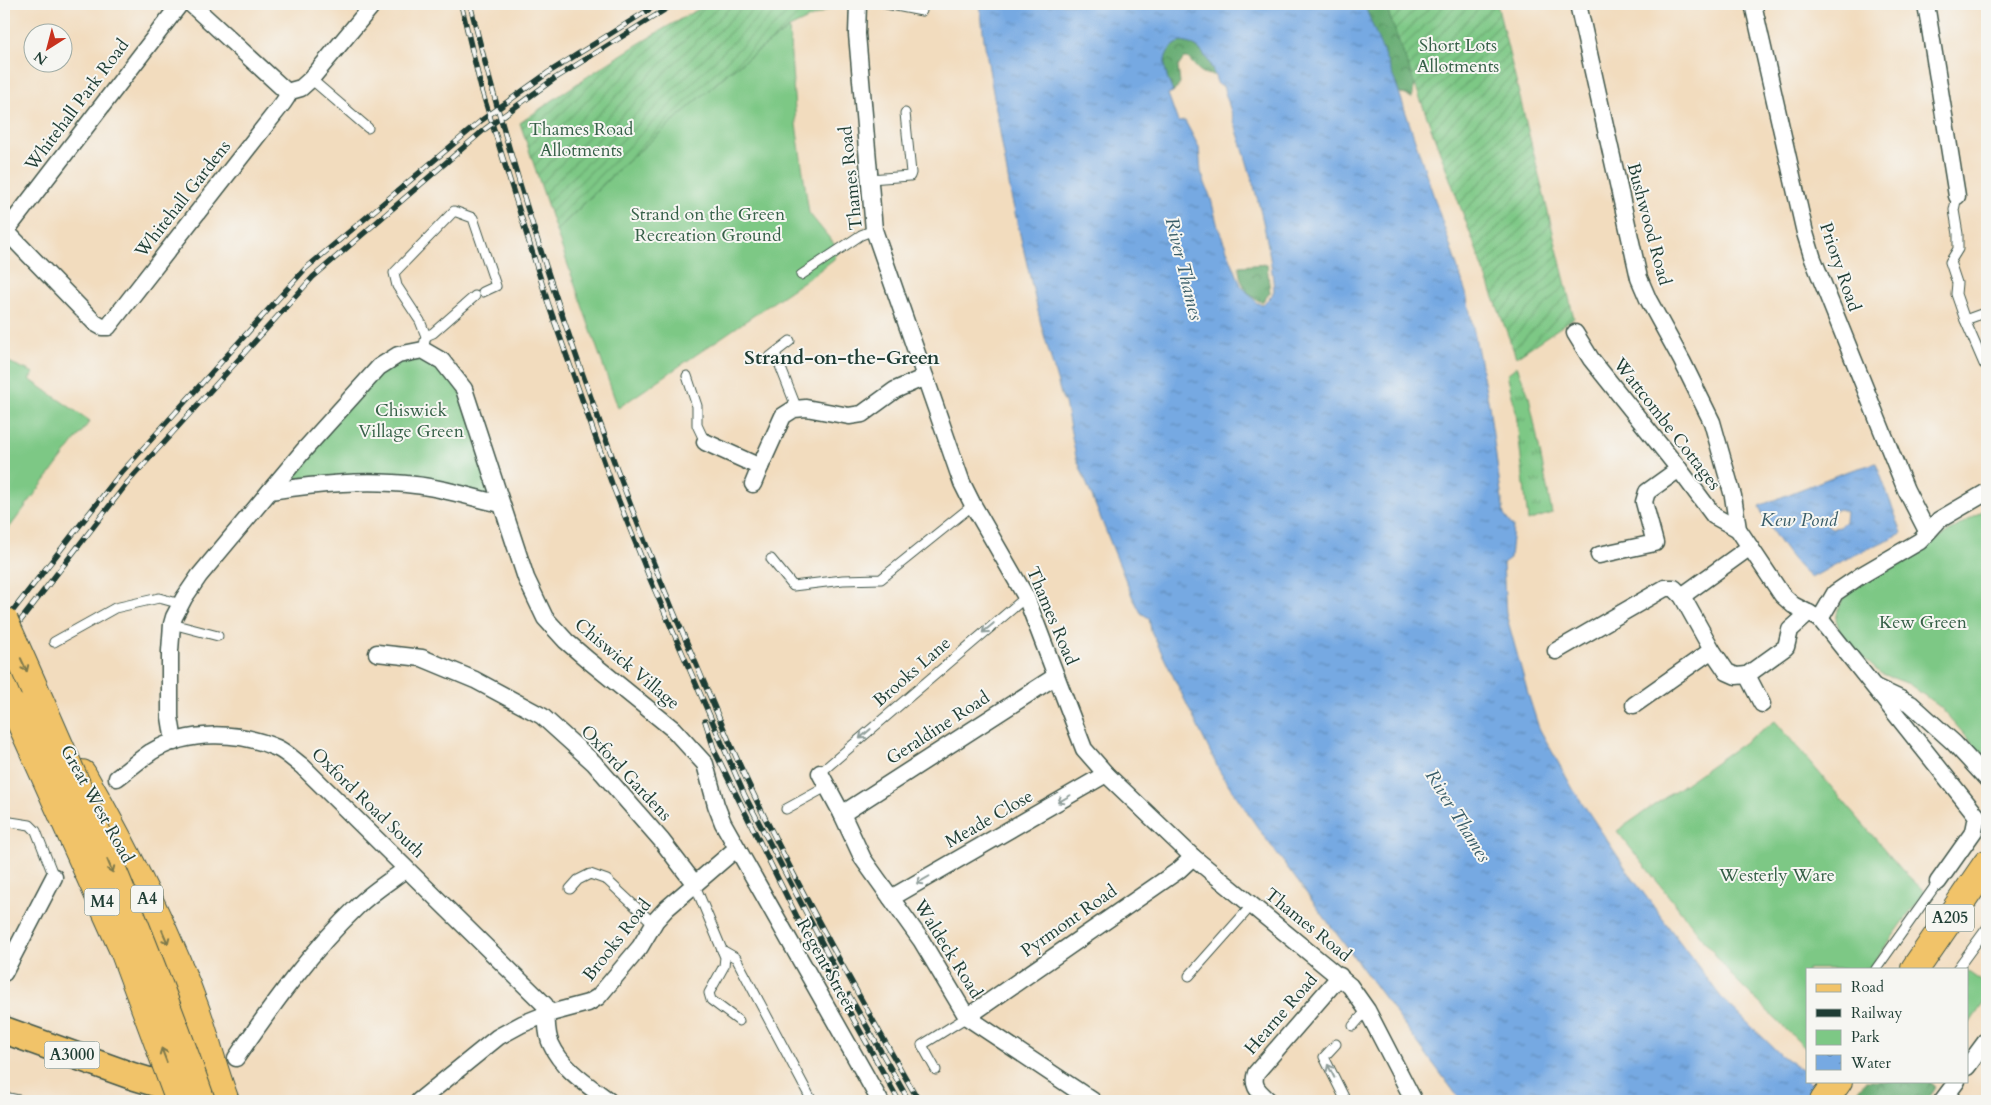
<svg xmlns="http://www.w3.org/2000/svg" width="1991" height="1105" font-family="Cardo,serif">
<defs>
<pattern id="grass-tufts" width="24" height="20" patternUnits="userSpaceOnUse" patternTransform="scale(1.25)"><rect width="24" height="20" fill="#7dc885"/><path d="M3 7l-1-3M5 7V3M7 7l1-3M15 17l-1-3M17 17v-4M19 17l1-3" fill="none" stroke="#66a46e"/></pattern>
<pattern id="forest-crowns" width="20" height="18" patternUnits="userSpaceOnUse" patternTransform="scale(1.25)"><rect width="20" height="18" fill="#66ac72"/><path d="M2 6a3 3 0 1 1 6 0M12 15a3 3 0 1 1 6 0" fill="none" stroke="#538d5e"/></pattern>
<pattern id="garden-furrows" width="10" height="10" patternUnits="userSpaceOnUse" patternTransform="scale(1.25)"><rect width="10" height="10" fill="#7dc885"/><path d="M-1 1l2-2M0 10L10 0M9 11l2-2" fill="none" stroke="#66a46e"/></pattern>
<pattern id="water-ripples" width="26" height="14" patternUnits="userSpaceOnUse" patternTransform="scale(1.25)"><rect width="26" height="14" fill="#76a9e2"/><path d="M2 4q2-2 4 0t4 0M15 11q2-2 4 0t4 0" fill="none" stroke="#608bb8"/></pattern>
</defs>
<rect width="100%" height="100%" fill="#f6f6f2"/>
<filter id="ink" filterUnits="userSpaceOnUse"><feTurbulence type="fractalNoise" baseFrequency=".02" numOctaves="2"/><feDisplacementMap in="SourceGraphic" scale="10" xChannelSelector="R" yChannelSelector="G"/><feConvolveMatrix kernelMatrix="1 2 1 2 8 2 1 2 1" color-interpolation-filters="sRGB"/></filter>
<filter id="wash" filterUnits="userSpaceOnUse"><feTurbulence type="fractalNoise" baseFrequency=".0096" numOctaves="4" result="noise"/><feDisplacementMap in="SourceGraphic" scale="20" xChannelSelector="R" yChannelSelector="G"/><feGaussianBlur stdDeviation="1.12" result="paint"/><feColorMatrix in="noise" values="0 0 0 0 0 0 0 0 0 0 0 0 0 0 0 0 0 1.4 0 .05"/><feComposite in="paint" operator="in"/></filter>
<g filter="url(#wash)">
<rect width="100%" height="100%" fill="#f2dcbe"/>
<path fill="url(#grass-tufts)" stroke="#4e825c" d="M1517,366L1529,396L1552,513L1528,521L1516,413L1507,374Z"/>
<g fill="url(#forest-crowns)" stroke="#427453">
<path d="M1352,4H1448L1416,79L1412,98L1392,89Z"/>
<path d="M1180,42C1199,43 1208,58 1214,75C1201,76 1196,67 1188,58H1184L1178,67L1180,84L1173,92C1165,73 1157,53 1180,42Z"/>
<path d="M1267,264L1270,293L1262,302C1247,297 1239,281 1239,266Z"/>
<path d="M1865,1081H1929L1936,1087L1926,1101H1876L1858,1090Z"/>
</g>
<g fill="#7dc885" stroke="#4e825c">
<path d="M789,28L796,124L809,213L839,250L834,259L816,273L618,408L556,231L622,166L729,72Z"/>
<path d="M423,344L466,388L503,501L421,484L278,485L373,368Z"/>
<path d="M4,360L34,373L29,379L90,421L4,535Z"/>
<path d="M1987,508V760L1940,707L1909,684L1880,673L1849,645L1840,631L1836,620L1838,609L1844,598L1855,587L1931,543Z"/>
<path d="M1775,721L1902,870L1925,892L1869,969H1807V1050L1733,977L1617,831Z"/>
<path d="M1967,971L1987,985V998L1967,1027Z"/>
</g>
<g fill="url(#garden-furrows)" stroke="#4e825c">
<path d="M708,4H840L789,28L729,72L622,166L556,231L520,123C581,80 642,39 708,4Z"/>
<path d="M1470,4H1497L1574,318L1516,357L1387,9Z"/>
</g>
<g fill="url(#water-ripples)" stroke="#4a738b" fill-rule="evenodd">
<path d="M980,4H1364L1398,89L1466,293L1489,405L1504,515L1513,527L1510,559L1503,564L1506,614L1529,697L1539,728L1573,789L1633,879L1721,997L1782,1056L1805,1072L1807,1081L1836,1101H1461L1258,828L1220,772L1151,631L1149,618L1141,613L1132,596L1076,457L1065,403L1062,398L1041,324L1011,196L984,40ZM1180,42C1204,43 1211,65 1218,85L1223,86C1244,154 1268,219 1274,290L1272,295L1263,304L1257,303L1241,285L1218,227L1211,199L1201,172L1199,147L1185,121L1178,122L1168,94L1173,92C1165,73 1157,53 1180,42Z"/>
<path d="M1876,463L1902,533L1840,562L1811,578C1793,564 1768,528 1759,506L1842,473ZM1840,509L1846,512L1845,521L1839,527L1832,528L1827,525V516L1831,511Z"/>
</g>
</g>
<g filter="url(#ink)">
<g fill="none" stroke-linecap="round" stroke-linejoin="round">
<g stroke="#3f5549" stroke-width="11">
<g id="lane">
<path d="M886,4L922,11"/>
<path d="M311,79L368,128"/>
<path d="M870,179L910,176L911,173L905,113"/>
<path d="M1957,196L1954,210L1958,234V249L1950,262L1957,283L1956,294L1965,320L1984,364L1987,363"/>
<path d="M801,275L861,235L874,230"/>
<path d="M1965,320L1987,312"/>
<path d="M426,336L433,333L475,296"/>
<path d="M423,350L426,336L420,321L397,286L394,273L454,211L473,218L496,286L483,292"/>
<path d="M775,353L797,409"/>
<path d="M767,359L790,341"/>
<path d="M687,376L697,406V425L705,442"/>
<path d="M771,559L793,586L843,580L881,579L973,505"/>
<path d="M172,624L218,636"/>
<path d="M54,642L115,608L159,598L181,604"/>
<path d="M820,773L1026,597"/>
<path d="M786,809L828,786"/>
<path d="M4,821L30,825L36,831L54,877"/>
<path d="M694,883L725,957L724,966L709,993L711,1000L739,1021"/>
<path d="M570,889L578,880L590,874L607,880L654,924"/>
<path d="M722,950L736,958L812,1101"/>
<path d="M1876,969L1938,882"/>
<path d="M1957,969L1987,928"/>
<path d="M1189,976L1252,905"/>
<path d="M1353,1026L1367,1010"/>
<path d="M1336,1044L1324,1057L1346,1101"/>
<path d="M936,1070L922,1045L967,1017"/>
<path d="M4,1097L23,1101"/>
</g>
</g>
<g stroke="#3f5549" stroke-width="19">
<g id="street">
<path d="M191,4L287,92"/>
<path d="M858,4L857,34L874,230L962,483L973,505L1026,597L1084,749L1106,774L1193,857L1350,986L1367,1010L1414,1101"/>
<path d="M1578,4L1639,278L1648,299L1682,361L1712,422L1733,496L1738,529L1782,595L1793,605L1820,619L1977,816L1974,831L1938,882"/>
<path d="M1753,4L1805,233L1813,259L1906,490L1927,531"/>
<path d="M1926,4L1957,196"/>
<path d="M287,92L301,88L311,79L370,8"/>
<path d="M4,229L95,323L102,327H108L283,103L287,97V92"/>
<path d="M6,231L180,4"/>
<path d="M1575,333L1591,359L1679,469L1714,516L1738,529"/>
<path d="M705,442L760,467L783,416L794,409L806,408L849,416L862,414L895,390L925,377"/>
<path d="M753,484L760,467"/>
<path d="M270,491C318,484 366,479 415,485C444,488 473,498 501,504"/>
<path d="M1599,555L1655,543L1644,502L1647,492L1679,469"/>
<path d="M1682,596L1750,547"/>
<path d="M1820,619L1835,593L1860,576L1920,541L1939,520L1987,492"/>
<path d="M1556,651L1665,588H1674L1682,596L1712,650L1727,672L1736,676L1747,675L1786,647L1790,630L1809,613"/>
<path d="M377,653L422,658L475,680L542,716L594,763L662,841L694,883"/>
<path d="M1747,675L1762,704"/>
<path d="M1875,687L1911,704L1954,743L1987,779"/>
<path d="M1634,705L1712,650"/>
<path d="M174,742L170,717V651L172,624L174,617L184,598L199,576L304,450L379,367L398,355L423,350L442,361L464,389L526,578L545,618L566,641L588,660L673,729L705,764L716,805L723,823L880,1101"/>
<path d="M820,773L842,814L863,859L921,940L967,1017L1093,1101"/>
<path d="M117,778C128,770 139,760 151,752C187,730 239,731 277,748C286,752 294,760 302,766L545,1005C548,1018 545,1032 551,1044C562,1069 588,1085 609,1101"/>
<path d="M842,814L1056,676"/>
<path d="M891,898L1106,774"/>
<path d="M4,973L54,877"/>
<path d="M967,1017L1179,870L1193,857"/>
<path d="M236,1058C273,1004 311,951 358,906C372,892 390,881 406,869"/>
<path d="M1967,1067L1987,1040"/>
<path d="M419,1101L498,1037L522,1024L547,1014L588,1003L598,997L640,947L656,920L666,909L737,848"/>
<path d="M1269,1101C1260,1092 1251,1087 1256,1073L1340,976"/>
<path d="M1942,1101L1957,1081"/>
</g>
</g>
<g stroke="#3f5549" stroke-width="29">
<path id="primary" d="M4,1030L132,1076L192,1094"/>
</g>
<g stroke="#3f5549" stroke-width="30">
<g id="highway">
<path d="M4,685L14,707"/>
<path d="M82,774C126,851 167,931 197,1014C207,1043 214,1073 225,1101"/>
<path d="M1915,969L1987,864"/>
<path d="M1824,1101L1838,1081"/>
</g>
</g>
<use href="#lane" stroke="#fff" stroke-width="9"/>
<use href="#street" stroke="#fff" stroke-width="16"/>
<use href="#primary" stroke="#f1c369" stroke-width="26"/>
<use href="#highway" stroke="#f1c369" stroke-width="28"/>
<g stroke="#1f3d34" stroke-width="5.5">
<g id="rail">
<path d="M461,4L481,88L549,306L612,484L650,579L745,796L835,968"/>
<path d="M470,4C504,141 547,276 595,409C625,494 658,577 694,659C713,703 731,748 752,791C803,897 860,999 919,1101"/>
<path d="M4,622L120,474L305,269L482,120L549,72L658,4"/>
<path d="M4,642L128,482L313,277L485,129L554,79L674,4"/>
<path d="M705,721L715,752L801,925L899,1101"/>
<path d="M849,995L909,1101"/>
</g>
</g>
<use href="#rail" stroke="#f6f6f2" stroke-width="4" stroke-dasharray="11" stroke-linecap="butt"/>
<g stroke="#3f5549" stroke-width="30" stroke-linecap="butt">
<g id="highway-bridge">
<path d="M4,621C75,779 144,938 201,1101"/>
<path d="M14,707L125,953L180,1101"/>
</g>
</g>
<use href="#highway-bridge" stroke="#f1c369" stroke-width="28"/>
</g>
<defs><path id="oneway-shaft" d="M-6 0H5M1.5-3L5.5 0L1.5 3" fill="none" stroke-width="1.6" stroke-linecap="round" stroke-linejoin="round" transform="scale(1.25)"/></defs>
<g stroke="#8f9e9a">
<use href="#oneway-shaft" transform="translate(988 628) rotate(140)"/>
<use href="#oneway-shaft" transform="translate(865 734) rotate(139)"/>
<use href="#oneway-shaft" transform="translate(1064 799) rotate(150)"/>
<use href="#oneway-shaft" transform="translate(923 880) rotate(150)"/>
<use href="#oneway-shaft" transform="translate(1331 1071) rotate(-117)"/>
</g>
<g stroke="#7d794c">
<use href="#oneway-shaft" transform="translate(24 665) rotate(65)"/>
<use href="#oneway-shaft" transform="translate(110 866) rotate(67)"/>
<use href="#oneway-shaft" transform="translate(165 937) rotate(67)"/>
<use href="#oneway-shaft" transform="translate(164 1055) rotate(-111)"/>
</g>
</g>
<g text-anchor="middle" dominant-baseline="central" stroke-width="4" stroke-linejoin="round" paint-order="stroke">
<g fill="#f6f6f2" stroke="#60746d" stroke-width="1">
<rect x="131" y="885.5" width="32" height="27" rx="4"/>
<rect x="84.5" y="888.5" width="35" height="27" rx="4"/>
<rect x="1926" y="904.5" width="48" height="27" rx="4"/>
<rect x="44.5" y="1041.5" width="55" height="27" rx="4"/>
</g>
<g font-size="16" font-weight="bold" fill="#1f3d34">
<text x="147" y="899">A4</text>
<text x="102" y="902">M4</text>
<text x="1950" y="918">A205</text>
<text x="72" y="1055">A3000</text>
</g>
<g font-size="18" fill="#366048" stroke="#f6f6f2">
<text x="1458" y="45">Short Lots<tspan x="1458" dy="21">Allotments</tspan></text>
<text x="581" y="129">Thames Road<tspan x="581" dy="21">Allotments</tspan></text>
<text x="708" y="214">Strand on the Green<tspan x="708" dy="21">Recreation Ground</tspan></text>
<text x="411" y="410">Chiswick<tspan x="411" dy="21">Village Green</tspan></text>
<text x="1923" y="622">Kew Green</text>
<text x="1777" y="875">Westerly Ware</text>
</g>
<g font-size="18" fill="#1f3d34" stroke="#f6f6f2">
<text transform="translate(77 105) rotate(-53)">Whitehall Park Road</text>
<text transform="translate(851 178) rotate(-96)">Thames Road</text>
<text transform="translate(183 199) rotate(-52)">Whitehall Gardens</text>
<text transform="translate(1649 224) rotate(75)">Bushwood Road</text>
<text transform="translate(1840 267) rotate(71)">Priory Road</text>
<text transform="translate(1667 424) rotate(52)">Wattcombe Cottages</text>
<text transform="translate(1052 616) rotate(67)">Thames Road</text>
<text transform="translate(627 664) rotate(40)">Chiswick Village</text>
<text transform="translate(912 672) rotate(-41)">Brooks Lane</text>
<text transform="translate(938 728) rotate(-33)">Geraldine Road</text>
<text transform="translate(626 773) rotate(47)">Oxford Gardens</text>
<text transform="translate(368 803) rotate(44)">Oxford Road South</text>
<text transform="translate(97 804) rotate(61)">Great West Road</text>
<text transform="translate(989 819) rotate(-30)">Meade Close</text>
<text transform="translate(1069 921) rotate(-35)">Pyrmont Road</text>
<text transform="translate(1308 925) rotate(39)">Thames Road</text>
<text transform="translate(617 940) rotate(-52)">Brooks Road</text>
<text transform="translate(948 949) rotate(58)">Waldeck Road</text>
<text transform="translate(826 965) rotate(61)">Regent Street</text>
<text transform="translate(1281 1014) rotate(-49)">Hearne Road</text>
</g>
<g font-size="19" font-style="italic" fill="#395d68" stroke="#f6f6f2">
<text transform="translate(1184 269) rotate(76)">River Thames</text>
<text x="1799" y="520">Kew Pond</text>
<text transform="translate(1458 816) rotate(58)">River Thames</text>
</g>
<g font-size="20" font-weight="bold" fill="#1f3d34" stroke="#f6f6f2">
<text x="842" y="357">Strand-on-the-Green</text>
</g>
</g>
<rect width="1991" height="1105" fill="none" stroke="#f6f6f2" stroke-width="20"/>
<rect x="1806" y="968" width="162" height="115" fill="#f6f6f2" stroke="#a0aca6"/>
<rect x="1816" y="984" width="25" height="8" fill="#f1c369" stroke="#a0aca6"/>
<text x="1851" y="992" font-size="15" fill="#1f3d34">Road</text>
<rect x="1816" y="1009" width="25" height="8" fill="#1f3d34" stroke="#a0aca6"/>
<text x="1851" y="1018" font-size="15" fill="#1f3d34">Railway</text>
<rect x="1816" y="1030" width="25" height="15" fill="#7dc885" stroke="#a0aca6"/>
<text x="1851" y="1042" font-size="15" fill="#1f3d34">Park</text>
<rect x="1816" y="1055" width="25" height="15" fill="url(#water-ripples)" stroke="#a0aca6"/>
<text x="1851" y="1068" font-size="15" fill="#1f3d34">Water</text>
<g transform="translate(48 48) rotate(216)"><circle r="24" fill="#f6f6f2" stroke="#a0aca6"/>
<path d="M0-4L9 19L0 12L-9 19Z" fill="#c8321e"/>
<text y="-8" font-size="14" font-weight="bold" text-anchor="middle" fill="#1f3d34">N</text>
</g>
</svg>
